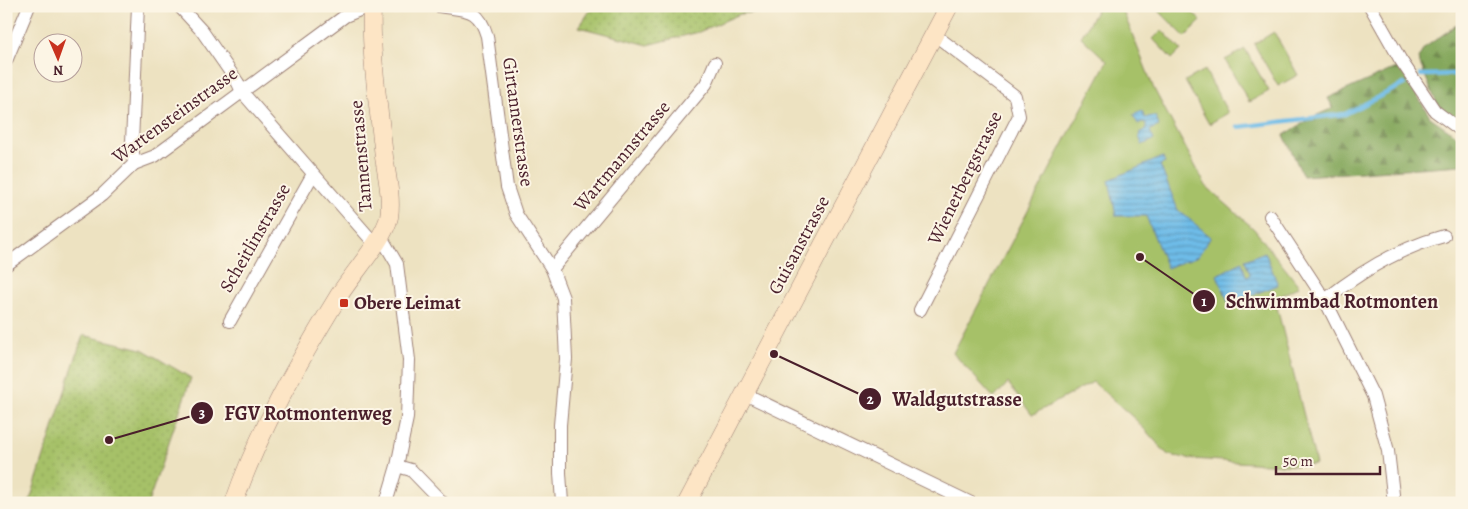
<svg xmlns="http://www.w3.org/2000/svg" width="1468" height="509" font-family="Alegreya,serif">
<defs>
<pattern id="forest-firs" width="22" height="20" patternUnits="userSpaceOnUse" patternTransform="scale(1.25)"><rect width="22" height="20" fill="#84a75c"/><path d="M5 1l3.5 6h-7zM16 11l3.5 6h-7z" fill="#6e874c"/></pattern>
<pattern id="garden-dots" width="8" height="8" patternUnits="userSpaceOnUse" patternTransform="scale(1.25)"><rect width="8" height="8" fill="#a6c168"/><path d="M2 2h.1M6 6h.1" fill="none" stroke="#90a55a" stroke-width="1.8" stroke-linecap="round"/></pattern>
<pattern id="water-rules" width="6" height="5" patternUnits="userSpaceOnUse" patternTransform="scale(1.25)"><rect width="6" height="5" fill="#6ebce8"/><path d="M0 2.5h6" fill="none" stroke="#5c98bc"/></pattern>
</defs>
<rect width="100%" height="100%" fill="#fcf5e5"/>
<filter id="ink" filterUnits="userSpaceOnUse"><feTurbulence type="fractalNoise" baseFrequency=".02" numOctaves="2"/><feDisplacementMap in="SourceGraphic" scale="10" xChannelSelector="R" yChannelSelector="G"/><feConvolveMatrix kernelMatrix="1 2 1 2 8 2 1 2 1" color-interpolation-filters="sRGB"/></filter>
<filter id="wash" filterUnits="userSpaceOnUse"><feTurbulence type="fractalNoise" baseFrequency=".0096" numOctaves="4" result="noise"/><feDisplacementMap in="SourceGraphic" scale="20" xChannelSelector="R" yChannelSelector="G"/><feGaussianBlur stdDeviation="1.12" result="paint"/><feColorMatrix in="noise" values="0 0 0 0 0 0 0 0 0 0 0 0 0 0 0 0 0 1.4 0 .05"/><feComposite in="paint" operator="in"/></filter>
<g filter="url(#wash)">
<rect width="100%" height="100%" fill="#ede2c1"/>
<g fill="#a6c168" stroke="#78704a">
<path d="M1099,6H1121L1154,89L1206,186L1254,229L1299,286L1275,299L1316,464L1297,466L1193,459L1168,455L1136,420L1093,382L1032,415L1008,383L994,398L953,353L1107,61L1081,37Z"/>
<path d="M1154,6H1186L1201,21L1185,37Z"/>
<path d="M1162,30L1181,50L1172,59L1153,39Z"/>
<path d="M1274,32L1298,75L1278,86L1254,44Z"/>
<path d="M1245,49L1269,91L1249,102L1225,60Z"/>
<path d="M1205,70L1228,113L1209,124L1185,81Z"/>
</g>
<g fill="url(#forest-firs)" stroke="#676344">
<path d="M1462,21V124L1437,104L1418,59L1424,48Z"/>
<path d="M1400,66L1430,117L1462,139V165L1303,176L1284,135L1315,116L1333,108L1328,98Z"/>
</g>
<g fill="url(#garden-dots)" stroke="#78704a">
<path d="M593,6H812L740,14L699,32L648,45L579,27Z"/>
<path d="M83,335L142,349L191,378L148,503H29Z"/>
</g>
<g fill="url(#water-rules)" stroke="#5c6e8a">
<path d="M1142,111L1145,118L1152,116L1156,117L1159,126L1152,129L1150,131L1154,140L1142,145L1139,136L1140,132L1146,130V123L1142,122L1138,124L1133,115Z"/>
<path d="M1163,157L1165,163L1160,165L1178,210L1211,237L1198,256L1167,268L1146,216H1116L1109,180Z"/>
<path d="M1265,252L1278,285L1229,304L1217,275L1242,262L1246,276L1248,277L1250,274L1245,260Z"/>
</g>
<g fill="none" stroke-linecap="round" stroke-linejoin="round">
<g stroke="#6ebce8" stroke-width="4.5">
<path d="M1421,75L1462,74"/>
<path d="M1238,127L1345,114L1404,84"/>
</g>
</g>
</g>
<g filter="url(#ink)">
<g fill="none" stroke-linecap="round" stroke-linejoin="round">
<g stroke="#9c8076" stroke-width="14">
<g id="street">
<path d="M179,6L202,31L238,83L242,92L375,244"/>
<path d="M439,6C466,11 478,6 487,36L507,187L516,214L552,269L563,298L566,359L560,425V473L562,503"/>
<path d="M1370,6L1400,59L1435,111L1462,131"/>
<path d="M6,61L29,6"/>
<path d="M134,164L132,142L138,6"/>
<path d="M1270,216L1325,300L1373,396L1388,451L1394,503"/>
<path d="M380,235L397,264L409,360L407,418L397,466L386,503"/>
<path d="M6,265L102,195L134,164L155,156L345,16L362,9L372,8"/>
<path d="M552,269L706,84L715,63"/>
<path d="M1325,300C1361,271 1399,248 1444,236"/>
<path d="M920,310L1019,116L1015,96L935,35"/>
<path d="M230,321L313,174"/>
<path d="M745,394L971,503"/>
<path d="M397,466L411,470L443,503"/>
</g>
</g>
<g stroke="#9c8076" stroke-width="19">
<g id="secondary">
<path d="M234,503C258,432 299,361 338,297C350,277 385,238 389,217C392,199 387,176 384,157C379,107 370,57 372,6"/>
<path d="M687,503L949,6"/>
</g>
</g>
<use href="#street" stroke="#fff" stroke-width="12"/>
<use href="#secondary" stroke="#fde5c5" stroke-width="18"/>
</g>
</g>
<rect fill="#c8321e" stroke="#fcf5e5" stroke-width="2" x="339" y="298" width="10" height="10" rx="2.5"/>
<g text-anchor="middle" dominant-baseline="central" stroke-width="4" stroke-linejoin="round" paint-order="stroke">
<g font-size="19" fill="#4a1f2b" stroke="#fcf5e5">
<text transform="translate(175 115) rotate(-36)">Wartensteinstrasse</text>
<text transform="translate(518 122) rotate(82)">Girtannerstrasse</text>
<text transform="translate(361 156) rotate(-95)">Tannenstrasse</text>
<text transform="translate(622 156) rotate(-50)">Wartmannstrasse</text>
<text transform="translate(965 178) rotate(-64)">Wienerbergstrasse</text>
<text transform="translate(255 238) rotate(-60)">Scheitlinstrasse</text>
<text transform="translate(799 245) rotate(-62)">Guisanstrasse</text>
</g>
<g font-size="19" font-weight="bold" fill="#4a1f2b" stroke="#fcf5e5" text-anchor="start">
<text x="354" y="303">Obere Leimat</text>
</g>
</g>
<path fill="none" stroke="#4a1f2b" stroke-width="2" d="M1140 257L1204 301M774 354L870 399M109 440L202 413"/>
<g fill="#4a1f2b" stroke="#fcf5e5" stroke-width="2">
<circle cx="1140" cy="257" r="5"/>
<circle cx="774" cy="354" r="5"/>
<circle cx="109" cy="440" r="5"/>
<circle cx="1204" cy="301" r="12"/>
<circle cx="870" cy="399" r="12"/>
<circle cx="202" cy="413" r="12"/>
</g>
<g font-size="15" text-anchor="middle" font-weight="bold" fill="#fff">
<text x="1204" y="306">1</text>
<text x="870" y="404">2</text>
<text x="202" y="418">3</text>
</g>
<g font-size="20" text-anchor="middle" font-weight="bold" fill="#4a1f2b" stroke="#fcf5e5" stroke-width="4" stroke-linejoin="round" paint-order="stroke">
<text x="1332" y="308">Schwimmbad Rotmonten</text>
<text x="957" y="406">Waldgutstrasse</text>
<text x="308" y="420">FGV Rotmontenweg</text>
</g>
<rect width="1468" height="509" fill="none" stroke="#fcf5e5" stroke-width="25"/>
<g transform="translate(58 58) rotate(178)"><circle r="24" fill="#fcf5e5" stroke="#b59f9b"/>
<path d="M0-4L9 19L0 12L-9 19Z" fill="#c8321e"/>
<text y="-8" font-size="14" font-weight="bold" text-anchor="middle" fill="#4a1f2b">N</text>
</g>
<path d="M1276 466v8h104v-8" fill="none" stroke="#4a1f2b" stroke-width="2.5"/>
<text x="1283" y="466" font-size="15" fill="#4a1f2b" stroke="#fcf5e5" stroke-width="4" paint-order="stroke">50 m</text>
</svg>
